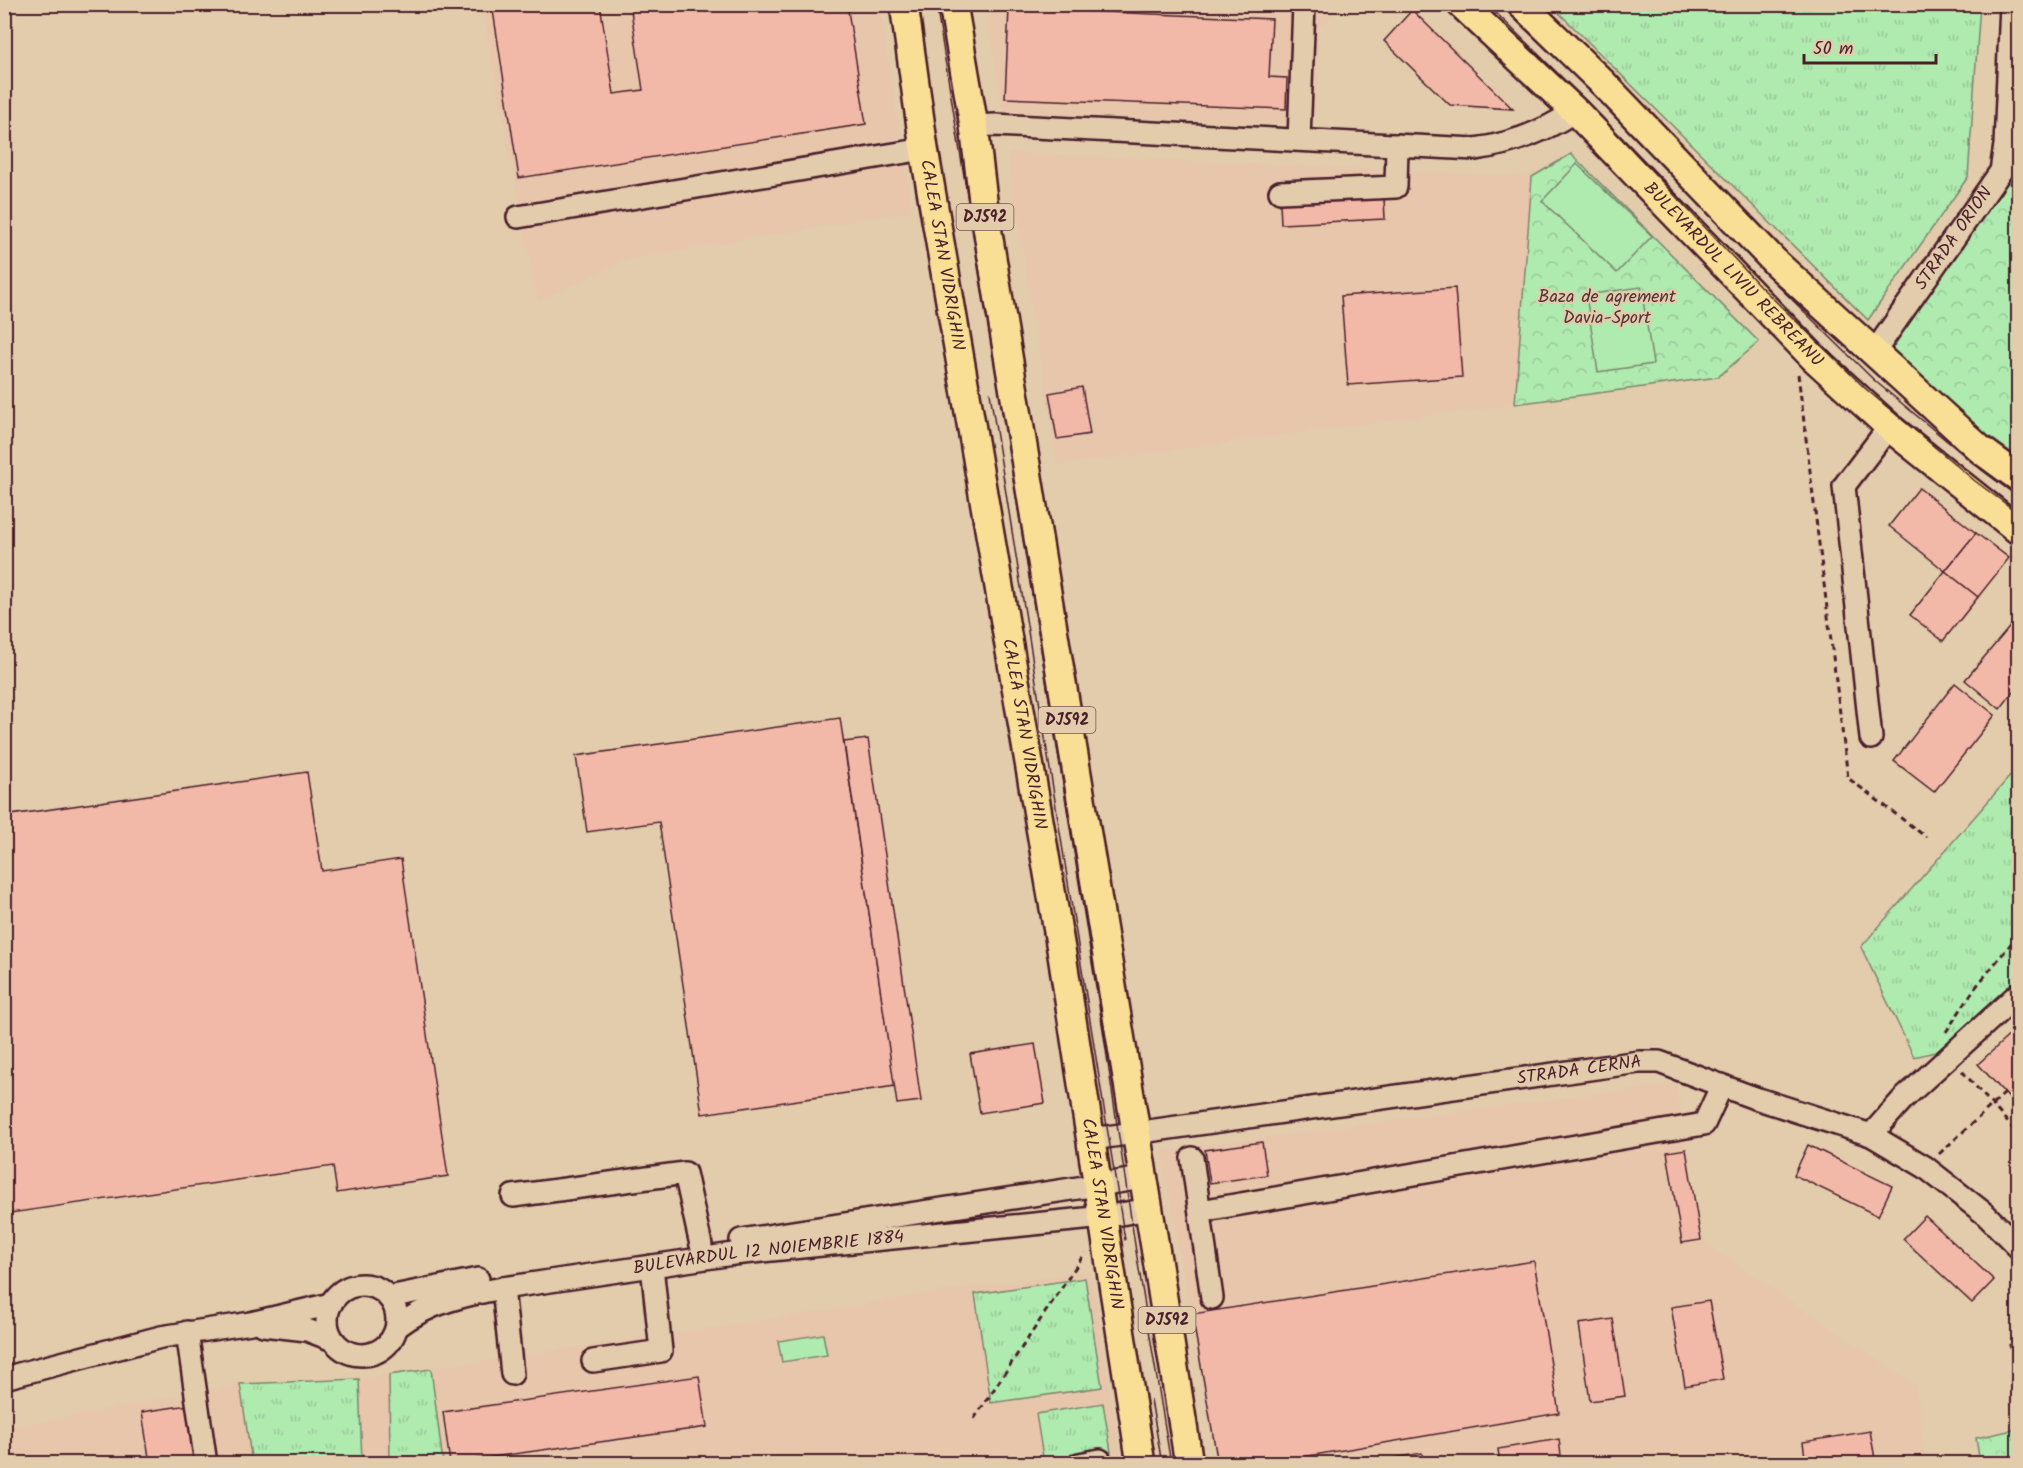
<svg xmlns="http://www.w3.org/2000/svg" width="2023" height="1468" font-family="Kalam,sans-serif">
<defs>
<pattern id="grass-tufts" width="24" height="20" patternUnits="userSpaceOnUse" patternTransform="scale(1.5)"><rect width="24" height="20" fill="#afeaaf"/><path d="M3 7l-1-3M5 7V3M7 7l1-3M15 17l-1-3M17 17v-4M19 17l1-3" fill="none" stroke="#98c897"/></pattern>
<pattern id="forest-crowns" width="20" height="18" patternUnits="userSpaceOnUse" patternTransform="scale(1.5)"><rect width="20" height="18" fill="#afeaaf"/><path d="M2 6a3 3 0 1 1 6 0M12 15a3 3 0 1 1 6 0" fill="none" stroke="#98c897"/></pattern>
</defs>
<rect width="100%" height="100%" fill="#e2ccac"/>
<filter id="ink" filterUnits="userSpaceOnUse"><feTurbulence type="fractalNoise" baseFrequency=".0167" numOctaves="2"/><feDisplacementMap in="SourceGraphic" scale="12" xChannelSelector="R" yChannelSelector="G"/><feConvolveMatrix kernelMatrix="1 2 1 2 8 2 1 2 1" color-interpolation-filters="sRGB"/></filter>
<g filter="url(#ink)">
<g fill="#e7c6ab">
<path d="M482,5H879L912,211L629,259L538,301Z"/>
<path d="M986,5H1343L1319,29L1314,124L1003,112Z"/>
<path d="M1008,153L1532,177L1515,404L1057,465Z"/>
<path d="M1676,1084L1701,1240L1916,1386L1925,1463H1216L1162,1151Z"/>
<path d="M1090,1272L1121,1463L5,1464V1429L240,1384L359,1379L713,1328L973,1287Z"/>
</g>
<g fill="url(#grass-tufts)" stroke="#7c846d" stroke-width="1.5">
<path d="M1551,5H1980L1968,177L1868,320Z"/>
<path d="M2018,767V978L1944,1050L1914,1057L1861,947Z"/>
<path d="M1085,1278L1102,1387L991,1403L975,1294Z"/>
<path d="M431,1369L443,1463H390L389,1375Z"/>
<path d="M359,1379L362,1463H252L240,1384Z"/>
<path d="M1103,1403L1111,1452L1044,1463L1036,1414Z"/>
</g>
<g fill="url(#forest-crowns)" stroke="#7c846d" stroke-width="1.5">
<path d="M2005,145L2018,151V457L1873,354Z"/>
<path d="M1571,154L1759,342L1718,377L1515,404L1532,177Z"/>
<path d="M2018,1429V1463H1980L1976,1438Z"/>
</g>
<g fill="#afeaaf" stroke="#7c846d" stroke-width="1.5">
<path d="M1577,164L1652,236L1617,273L1542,201Z"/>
<path d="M1641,287L1653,364L1598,372L1586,295Z"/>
<path d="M823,1334L827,1355L782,1362L778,1341Z"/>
</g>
<g fill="#f2b9a9" stroke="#4a1f2b" stroke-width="1.5">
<path d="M492,4H600L614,94L643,90L630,4H847L866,124L519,178Z"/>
<path d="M1009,8L1272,19L1269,77L1287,78L1286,109L1005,98Z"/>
<path d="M1412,10L1513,109L1450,105L1384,41Z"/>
<path d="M1384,198L1385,219L1281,224L1280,203Z"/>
<path d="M1455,288L1462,377L1348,385L1341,296Z"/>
<path d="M1082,387L1090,434L1057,439L1049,393Z"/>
<path d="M1919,488L1976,533L1945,571L1889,526Z"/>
<path d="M1976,533L2009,558L1978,597L1945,571Z"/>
<path d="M1945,571L1978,597L1943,641L1910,615Z"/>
<path d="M2018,617V686L2000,709L1965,680Z"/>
<path d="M1955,683L1995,715L1934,792L1894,761Z"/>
<path d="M840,718L895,1086L702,1114L659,822L587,832L576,756Z"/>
<path d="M868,739L921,1101L897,1104L844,742Z"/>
<path d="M307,772L322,871L401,859L448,1176L337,1193L333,1166L4,1214V816Z"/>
<path d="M2015,1030L2018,1034V1108L1978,1064Z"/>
<path d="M1035,1044L1045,1103L980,1113L970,1054Z"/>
<path d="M1262,1142L1267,1175L1210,1183L1205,1150Z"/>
<path d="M1808,1145L1892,1186L1878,1216L1794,1175Z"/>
<path d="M1686,1149L1701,1240L1682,1243L1667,1152Z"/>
<path d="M1925,1216L1994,1280L1972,1303L1903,1239Z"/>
<path d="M1534,1261L1559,1413L1262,1464H1218L1192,1314Z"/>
<path d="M1709,1301L1723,1379L1685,1386L1671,1307Z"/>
<path d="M1613,1319L1625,1396L1590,1401L1579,1324Z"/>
<path d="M2018,1341V1369L2009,1345Z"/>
<path d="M699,1376L707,1427L450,1463L443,1412Z"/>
<path d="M188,1405L198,1464H150L142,1412Z"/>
<path d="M1870,1431L1876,1464H1806L1803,1442Z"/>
<path d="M1559,1439L1562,1464H1500L1498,1449Z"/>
<path d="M1422,1453L1424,1464H1359Z"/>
</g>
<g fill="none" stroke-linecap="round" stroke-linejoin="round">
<g stroke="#4a1f2b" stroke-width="26">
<g id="minor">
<path d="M974,126L995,125L1475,149C1512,144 1544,132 1575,111"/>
<path d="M1299,140L1304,4"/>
<path d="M1280,192L1396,187L1397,145"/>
<path d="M518,217L924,149"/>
<path id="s1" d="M1873,354L2001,171L2005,145L2011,4"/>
<path d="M1871,738L1844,486L1889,427"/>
<path d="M1871,1135L1903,1099L2018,994"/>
<path id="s2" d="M1092,1139L1639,1062H1659L1752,1097L1871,1135L1925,1167L1985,1214L2018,1247"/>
<path d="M1192,1158L1212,1298"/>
<path d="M513,1196L685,1173L701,1245"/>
<path d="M1200,1211L1704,1124L1722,1085"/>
<path d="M741,1240L1143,1178"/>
<circle cx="362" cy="1320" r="35"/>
<path d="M503,1288L512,1374"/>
<path d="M389,1297L478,1279"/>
<path d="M263,1325L307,1330L333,1340"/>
<path id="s3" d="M397,1327C428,1303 464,1295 503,1288L733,1254L1104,1217L1149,1209"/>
<path d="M187,1332L206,1464"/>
<path d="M593,1361L661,1351L652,1266"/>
<path d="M4,1378L161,1337L251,1323L331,1304"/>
<path d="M1079,1464L1100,1460L1101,1464"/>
</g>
</g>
<g stroke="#4a1f2b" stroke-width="32">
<g id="major">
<path id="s4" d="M904,4L924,149L1062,955L1141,1464"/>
<path d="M953,4L974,126L984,208L1000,307L1156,1253L1189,1464"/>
<path id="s5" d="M1461,4L1575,111L1814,358L1894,431L2018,530"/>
<path d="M1521,4L1604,84L1777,264L1981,450L2018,477"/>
</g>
</g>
<g stroke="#4a1f2b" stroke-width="3" stroke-dasharray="6 4.5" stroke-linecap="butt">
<path d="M1798,374L1848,778L1926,837"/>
<path d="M1946,1032L1975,988L2018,935"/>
<path d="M1962,1071L2018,1134"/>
<path d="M1939,1154L2005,1093"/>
<path d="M974,1419L1085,1253"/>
</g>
<use href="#minor" stroke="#e2ccac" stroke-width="21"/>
<use href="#major" stroke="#f9df96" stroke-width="27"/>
<g stroke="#4a1f2b" stroke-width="1.5">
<path d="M936,4L1103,1030L1135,1245L1171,1464"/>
<path d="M1487,4L1586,101L1760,286L1867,390L1975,481L2018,513"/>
<path d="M1501,4L1593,94L1769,277L1875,381L1983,471L2018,497"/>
<path d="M990,393L1125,1240"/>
<path d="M1151,1400L1162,1464"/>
</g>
</g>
</g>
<g text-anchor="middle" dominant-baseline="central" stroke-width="4.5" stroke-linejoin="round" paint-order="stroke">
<g fill="#e2ccac" stroke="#785352" stroke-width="1.5">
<rect x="956.5" y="204" width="57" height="26" rx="4.5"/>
<rect x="1038.5" y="707" width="57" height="26" rx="4.5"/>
<rect x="1138.5" y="1307" width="57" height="26" rx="4.5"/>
</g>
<g font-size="16" font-weight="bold" fill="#4a1f2b">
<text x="985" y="217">DJ592</text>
<text x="1067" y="720">DJ592</text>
<text x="1167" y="1320">DJ592</text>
</g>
<g font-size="18" fill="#4a1f2b" stroke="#e2ccac">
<text stroke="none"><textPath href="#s1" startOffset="141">STRADA ORION</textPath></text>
<text stroke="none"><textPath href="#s4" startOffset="254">CALEA STAN VIDRIGHIN</textPath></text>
<text stroke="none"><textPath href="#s5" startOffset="384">BULEVARDUL LIVIU REBREANU</textPath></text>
<text stroke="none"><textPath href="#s4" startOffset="740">CALEA STAN VIDRIGHIN</textPath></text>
<text stroke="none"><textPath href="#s2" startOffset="492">STRADA CERNA</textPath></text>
<text stroke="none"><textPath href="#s4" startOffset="1226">CALEA STAN VIDRIGHIN</textPath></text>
<text stroke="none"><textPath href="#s3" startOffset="382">BULEVARDUL 12 NOIEMBRIE 1884</textPath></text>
</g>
<g font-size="18" fill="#543338" stroke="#e2ccac">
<text x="1607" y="297">Baza de agrement<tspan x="1607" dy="21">Davia-Sport</tspan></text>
</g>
</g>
<rect width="2023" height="1468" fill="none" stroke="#e2ccac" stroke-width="24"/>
<rect x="12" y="12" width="1999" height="1444" fill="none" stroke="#4a1f2b" stroke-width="2" filter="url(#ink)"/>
<path d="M1804 54v9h132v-9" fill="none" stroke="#4a1f2b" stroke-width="3"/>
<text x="1813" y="54" font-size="18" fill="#4a1f2b" stroke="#e2ccac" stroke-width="4.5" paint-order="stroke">50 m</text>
</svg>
